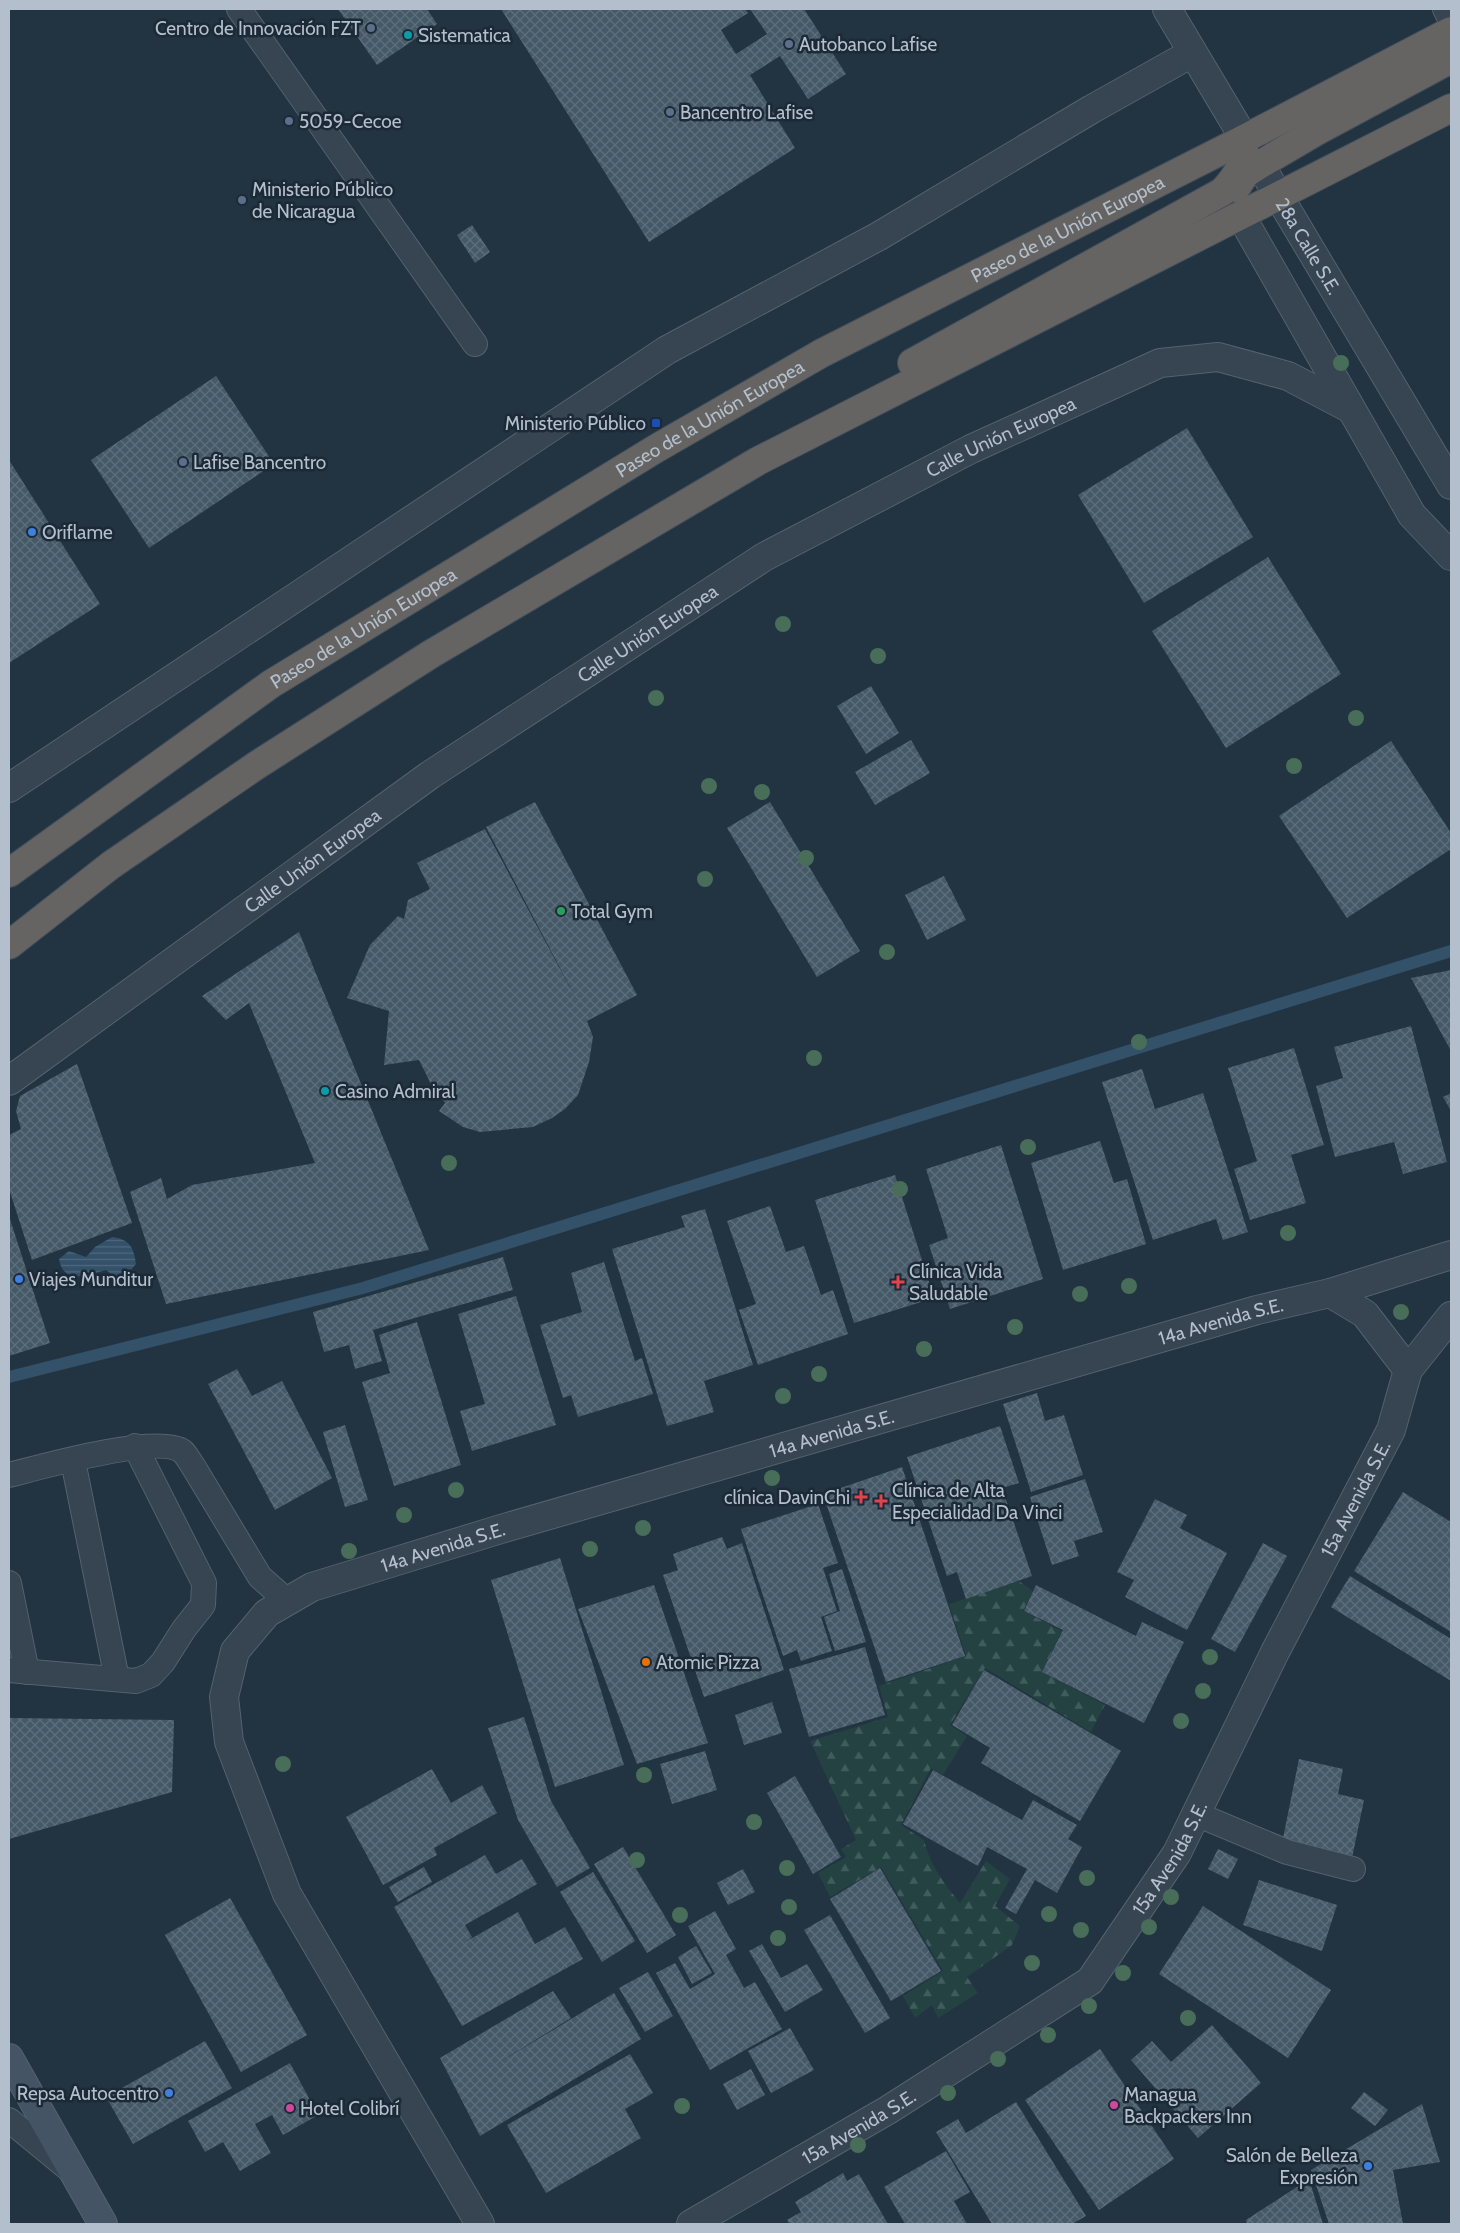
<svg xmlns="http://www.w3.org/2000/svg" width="1460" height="2233" font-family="Cabin,sans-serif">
<defs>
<pattern id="forest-firs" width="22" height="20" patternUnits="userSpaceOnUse" patternTransform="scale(1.25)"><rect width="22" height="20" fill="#244242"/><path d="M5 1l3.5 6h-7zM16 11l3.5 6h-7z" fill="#415c5c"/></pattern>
<pattern id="water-rules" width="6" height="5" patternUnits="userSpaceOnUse" patternTransform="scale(1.25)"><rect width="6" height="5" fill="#34516a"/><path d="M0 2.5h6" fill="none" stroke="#4f687e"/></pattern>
<pattern id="building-cross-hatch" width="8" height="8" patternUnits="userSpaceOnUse" patternTransform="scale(1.25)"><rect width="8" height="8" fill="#465968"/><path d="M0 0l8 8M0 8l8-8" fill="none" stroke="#5e6f7c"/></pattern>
</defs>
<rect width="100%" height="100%" fill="#223341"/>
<path fill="url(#forest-firs)" d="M1019,1581L1033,1591L1023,1611L1062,1631L1042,1672L1105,1705L1091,1732L985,1668L950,1725L967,1736L943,1775L931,1768L901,1825L924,1840C930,1866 944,1883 960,1903L986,1861L1010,1879L995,1906L1020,1926L1012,1945L967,1977L978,1993L938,2018L932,2005L915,2018L903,1996L943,1971L881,1867L830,1897L818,1873L846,1857L841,1849L856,1840L810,1741L888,1717L879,1686L966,1656L949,1604Z"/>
<path fill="url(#water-rules)" d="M112,1237C129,1239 134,1247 136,1264L130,1271L115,1277L106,1270C88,1275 63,1285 59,1259L69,1251L86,1257L95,1247Z"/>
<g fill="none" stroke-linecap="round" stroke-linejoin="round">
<path stroke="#34516a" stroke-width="12" d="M9,1377L363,1288L1451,951"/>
</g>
<g fill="url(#building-cross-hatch)">
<path d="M338,9H427L437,24L377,65Z"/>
<path d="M501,9H745L748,13L721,30L736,54L767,34L750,9H804L846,74L808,99L780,56L750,75L795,148L649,242Z"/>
<path d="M472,225L490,252L475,263L457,235Z"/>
<path d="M216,376L274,464L149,548L91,460Z"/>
<path d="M1187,428L1253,537L1144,603L1078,495Z"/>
<path d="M9,460L100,604L9,663Z"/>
<path d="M1268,557L1341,674L1226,748L1152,631Z"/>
<path d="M871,686L899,733L866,754L837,706Z"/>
<path d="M911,740L930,773L875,805L855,772Z"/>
<path d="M1391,741L1451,833V849L1347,918L1279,816Z"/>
<path d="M535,802L637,995L587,1021L593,1037L589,1062L578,1095L565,1109L552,1118L533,1127L480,1132L463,1127L439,1111L445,1103L431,1084L419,1060L384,1065L389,1011L347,998L370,945L398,916L404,919L408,900L430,889L417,863L485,829L581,1008L486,827Z"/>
<path d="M770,802L860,951L817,977L727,828Z"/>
<path d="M944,876L966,920L927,940L905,895Z"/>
<path d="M299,932L429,1250L166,1304L130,1192L161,1178L167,1199L192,1185L315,1163L249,1003L226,1020L202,996Z"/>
<path d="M1451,970V1051L1411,978Z"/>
<path d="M1411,1026L1447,1162L1403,1174L1394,1142L1335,1157L1316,1086L1343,1078L1334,1047Z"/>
<path d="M1294,1048L1324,1145L1291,1155L1306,1203L1250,1220L1234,1169L1257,1161L1228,1068Z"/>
<path d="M77,1064L132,1223L32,1260L9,1189V1135L21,1129L16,1111L20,1096Z"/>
<path d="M1142,1069L1155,1109L1203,1093L1248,1232L1223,1240L1216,1219L1153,1240L1102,1082Z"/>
<path d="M1451,1093V1111L1443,1097Z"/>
<path d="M1100,1141L1114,1183L1127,1179L1146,1244L1063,1270L1031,1163Z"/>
<path d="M1001,1145L1043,1279L950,1309L929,1245L948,1238L926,1169Z"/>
<path d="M895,1175L934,1298L854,1323L815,1200Z"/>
<path d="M770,1206L786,1252L804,1246L821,1295L833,1290L848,1334L758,1365L739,1310L756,1304L727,1221Z"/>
<path d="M705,1209L753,1365L704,1381L714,1412L667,1426L612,1249L685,1227L681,1216Z"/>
<path d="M9,1216L50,1343L9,1356Z"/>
<path d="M503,1257L513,1290L373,1330L382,1361L355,1369L349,1345L324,1352L313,1312Z"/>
<path d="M604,1262L635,1361L642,1358L653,1394L578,1417L571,1395L563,1398L540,1325L582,1312L571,1273Z"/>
<path d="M516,1296L556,1425L472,1451L460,1411L485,1404L458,1314Z"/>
<path d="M417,1322L461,1465L394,1486L362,1382L390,1373L379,1335Z"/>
<path d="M237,1369L252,1396L282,1381L332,1478L275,1510L208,1384Z"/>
<path d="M1037,1393L1045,1421L1064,1415L1083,1475L1031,1492L1003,1404Z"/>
<path d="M345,1425L368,1500L345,1507L323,1432Z"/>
<path d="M1000,1426L1019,1483L1002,1488L1032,1576L966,1599L957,1572L947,1576L907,1457Z"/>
<path d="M902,1467L965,1656L886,1682L823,1494Z"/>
<path d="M1085,1479L1103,1532L1074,1541L1079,1556L1052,1565L1030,1497Z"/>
<path d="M1403,1492L1451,1522V1632L1354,1571Z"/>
<path d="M1155,1499L1187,1515L1180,1528L1227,1553L1187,1630L1125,1597L1134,1580L1117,1572Z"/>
<path d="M818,1504L838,1563L823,1568L837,1611L821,1617L832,1651L801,1661L797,1650L783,1656L741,1529Z"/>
<path d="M722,1537L727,1549L742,1543L784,1670L704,1697L663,1575L678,1570L673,1554Z"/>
<path d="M1263,1543L1287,1556L1235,1652L1211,1639Z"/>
<path d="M560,1558L624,1765L555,1787L491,1580Z"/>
<path d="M842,1569L866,1642L835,1651L824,1617L840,1611L829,1574Z"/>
<path d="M1350,1576L1451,1639V1681L1331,1607Z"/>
<path d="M654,1585L708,1743L637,1764L578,1609Z"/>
<path d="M1036,1585L1136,1636L1142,1622L1184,1642L1144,1723L1042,1672L1063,1630L1024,1611Z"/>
<path d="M865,1647L885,1715L809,1737L789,1669Z"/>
<path d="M984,1670L1121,1751L1080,1821L981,1763L990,1748L952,1725Z"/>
<path d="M772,1702L782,1733L744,1745L735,1715Z"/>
<path d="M524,1717L551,1801L590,1868L557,1887L518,1820L488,1728Z"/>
<path d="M9,1718L174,1720L172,1792L9,1839Z"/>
<path d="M705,1751L717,1790L672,1804L660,1764Z"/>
<path d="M1299,1759L1343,1769L1338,1794L1364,1800L1352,1858L1282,1843Z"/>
<path d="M432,1769L451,1803L482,1785L497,1813L434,1848L437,1855L383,1885L346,1817Z"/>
<path d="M933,1770L1022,1820L1033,1800L1077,1825L1068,1839L1082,1847L1057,1893L1035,1880L1016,1914L1005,1908L1027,1869L987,1847L978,1866L903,1824Z"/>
<path d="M795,1776L841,1857L813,1874L767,1793Z"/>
<path d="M623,1847L676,1935L647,1953L594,1864Z"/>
<path d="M1218,1849L1238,1859L1228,1879L1208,1869Z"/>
<path d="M485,1855L496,1874L522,1859L537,1884L465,1925L472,1937L467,1941L518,1912L535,1944L565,1927L583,1959L462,2026L394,1907Z"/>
<path d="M424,1867L432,1882L398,1902L389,1887Z"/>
<path d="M880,1868L941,1971L891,2001L830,1899Z"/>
<path d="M743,1869L755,1892L728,1905L717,1883Z"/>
<path d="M593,1872L635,1941L602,1962L560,1892Z"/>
<path d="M1259,1880L1337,1905L1322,1951L1243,1925Z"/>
<path d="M230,1898L307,2035L241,2072L165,1935Z"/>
<path d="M1203,1906L1331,1990L1288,2058L1159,1974Z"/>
<path d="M715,1911L736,1949L726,1955L744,1988L755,1982L782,2029L710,2070L656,1973L675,1963L690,1989L715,1974L688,1926Z"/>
<path d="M830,1915L890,2018L865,2033L804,1930Z"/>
<path d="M762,1944L781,1978L807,1964L823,1990L785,2012L749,1951Z"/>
<path d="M696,1946L712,1973L692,1984L678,1957Z"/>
<path d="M648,1972L673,2016L645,2032L619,1988Z"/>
<path d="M553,1991L571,2018L487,2070L614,1993L641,2039L480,2136L440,2058Z"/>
<path d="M1212,2025L1261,2083L1198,2138L1131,2060L1152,2041L1171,2062Z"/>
<path d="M790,2028L814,2070L771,2093L748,2051Z"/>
<path d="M205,2041L232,2088L133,2144L106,2097Z"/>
<path d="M1100,2049L1174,2159L1099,2210L1025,2100Z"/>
<path d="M630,2054L653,2093L625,2109L641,2138L546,2193L507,2125Z"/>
<path d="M290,2063L318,2115L283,2135L272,2115L255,2124L271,2153L240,2171L223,2142L205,2152L188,2121Z"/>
<path d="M751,2069L765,2095L737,2110L723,2084Z"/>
<path d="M1364,2092L1388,2110L1375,2126L1351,2108Z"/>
<path d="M1016,2102L1086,2216L1072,2224H992L936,2132L958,2119L966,2133Z"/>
<path d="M1422,2104L1440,2162L1393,2170L1403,2224H1329L1311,2170Z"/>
<path d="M946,2151L970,2192L954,2201L967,2224H905L884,2187Z"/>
<path d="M843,2173L847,2181L859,2174L888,2224H790L787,2220L801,2212L795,2202Z"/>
<path d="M1309,2179L1323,2224H1247L1246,2220Z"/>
</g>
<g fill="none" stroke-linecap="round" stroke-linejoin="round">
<g stroke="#55626f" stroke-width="26">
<g id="service">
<path d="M239,9L475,344"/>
<path d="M1445,9L1451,21"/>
<path d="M73,1461L117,1679"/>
<path d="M9,1475C40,1467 157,1434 182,1451C186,1454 190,1462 193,1466L260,1577L286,1600"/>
<path d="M9,1583L27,1672"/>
<path d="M9,1670L136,1681L151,1675L163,1662L184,1629L203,1605L204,1583L135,1446"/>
<path d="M1196,1814L1287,1852L1353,1869"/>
<path d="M9,2120L70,2170"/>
</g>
</g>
<g stroke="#55626f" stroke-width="30">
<g id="minor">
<path id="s1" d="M1167,9L1451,485"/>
<path d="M1241,216L1412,515L1451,556"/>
<path d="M9,788L667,350L879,236L1092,109L1192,53"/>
<path id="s2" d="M9,1081L430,775L764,557L971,449L1160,363L1218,357L1288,376L1349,408"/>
<path d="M1330,1293L1365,1314L1408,1370"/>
<path id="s3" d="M480,2224L287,1894L229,1742L224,1697L235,1651L267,1613L312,1587L501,1529L1257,1310L1330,1293L1451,1255"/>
<path id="s4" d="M691,2224L888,2110L1090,1981L1177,1853L1275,1652L1391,1430L1408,1370L1451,1316"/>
</g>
</g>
<g stroke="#55626f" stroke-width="30">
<path id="secondary" d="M9,2058L103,2224"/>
</g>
<g stroke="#424f5c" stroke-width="30">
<g id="trunk">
<path d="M1236,188L1245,174L1259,165L1317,131L1451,59"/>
<path d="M912,363L1222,192C1237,177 1246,161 1244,139"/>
<path id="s5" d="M9,873L271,684L657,448L822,353L1244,139L1451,31"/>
<path d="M9,945L111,865L257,765L431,654L758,461L1451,108"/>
</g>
</g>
<use href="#service" stroke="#374451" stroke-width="24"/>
<use href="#minor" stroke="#374451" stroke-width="28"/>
<use href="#secondary" stroke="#445464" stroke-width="28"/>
<use href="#trunk" stroke="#666462" stroke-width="28"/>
</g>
<g fill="#486e5a">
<circle cx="1341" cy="363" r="8"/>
<circle cx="783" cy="624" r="8"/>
<circle cx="878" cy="656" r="8"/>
<circle cx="656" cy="698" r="8"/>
<circle cx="1356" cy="718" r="8"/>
<circle cx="1294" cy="766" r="8"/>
<circle cx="709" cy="786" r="8"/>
<circle cx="762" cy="792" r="8"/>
<circle cx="806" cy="858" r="8"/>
<circle cx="705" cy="879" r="8"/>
<circle cx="887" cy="952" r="8"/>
<circle cx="1139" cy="1042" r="8"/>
<circle cx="814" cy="1058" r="8"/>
<circle cx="1028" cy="1147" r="8"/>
<circle cx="449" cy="1163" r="8"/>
<circle cx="900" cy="1189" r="8"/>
<circle cx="1288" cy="1233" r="8"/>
<circle cx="1129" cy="1286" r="8"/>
<circle cx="1080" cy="1294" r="8"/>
<circle cx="1401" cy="1312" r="8"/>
<circle cx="1015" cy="1327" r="8"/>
<circle cx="924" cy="1349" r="8"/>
<circle cx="819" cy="1374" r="8"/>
<circle cx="783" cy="1396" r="8"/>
<circle cx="772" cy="1478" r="8"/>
<circle cx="456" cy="1490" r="8"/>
<circle cx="404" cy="1515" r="8"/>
<circle cx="643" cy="1528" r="8"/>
<circle cx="590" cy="1549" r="8"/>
<circle cx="349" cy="1551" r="8"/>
<circle cx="1210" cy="1657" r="8"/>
<circle cx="1203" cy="1691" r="8"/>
<circle cx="1181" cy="1721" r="8"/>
<circle cx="283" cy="1764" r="8"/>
<circle cx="644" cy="1775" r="8"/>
<circle cx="754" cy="1822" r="8"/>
<circle cx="637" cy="1860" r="8"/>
<circle cx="787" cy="1868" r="8"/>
<circle cx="1087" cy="1878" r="8"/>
<circle cx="1171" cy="1897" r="8"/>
<circle cx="789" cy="1907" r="8"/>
<circle cx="1049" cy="1914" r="8"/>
<circle cx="680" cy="1915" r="8"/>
<circle cx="1149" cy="1927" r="8"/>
<circle cx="1081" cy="1930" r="8"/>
<circle cx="778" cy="1938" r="8"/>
<circle cx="1032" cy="1963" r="8"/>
<circle cx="1123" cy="1973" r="8"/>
<circle cx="1089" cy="2006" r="8"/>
<circle cx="1188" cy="2018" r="8"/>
<circle cx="1048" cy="2035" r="8"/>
<circle cx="998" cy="2059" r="8"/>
<circle cx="948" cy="2093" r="8"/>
<circle cx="682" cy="2106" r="8"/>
<circle cx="858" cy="2145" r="8"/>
</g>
<g fill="#5c6f8a" stroke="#1c2936" stroke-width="2">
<circle cx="371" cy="28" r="5"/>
<circle cx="789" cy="44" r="5"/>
<circle cx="670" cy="112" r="5"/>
<circle cx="289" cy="121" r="5"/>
<circle cx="242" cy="200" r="5"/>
<circle cx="183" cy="462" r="5"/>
</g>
<g fill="#0f9aa8" stroke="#1c2936" stroke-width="2">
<circle cx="408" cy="35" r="5"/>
<circle cx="325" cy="1091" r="5"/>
</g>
<rect fill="#1a4fb4" stroke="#1c2936" stroke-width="2" x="651" y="418" width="10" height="10" rx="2.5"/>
<g fill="#3f7fe0" stroke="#1c2936" stroke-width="2">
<circle cx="32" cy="532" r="5"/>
<circle cx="19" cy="1279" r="5"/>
<circle cx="169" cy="2093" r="5"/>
<circle cx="1368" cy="2166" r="5"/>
</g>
<circle fill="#2e9e5b" stroke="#1c2936" stroke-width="2" cx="561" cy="911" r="5"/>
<g fill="#e0444e" stroke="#1c2936" stroke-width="2">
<path d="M895.5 1274.5h5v5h5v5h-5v5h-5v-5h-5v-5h5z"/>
<path d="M858.5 1489.5h5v5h5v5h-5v5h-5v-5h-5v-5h5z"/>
<path d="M878.5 1493.5h5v5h5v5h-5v5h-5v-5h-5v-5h5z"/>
</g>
<circle fill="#e8710a" stroke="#1c2936" stroke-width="2" cx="646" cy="1662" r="5"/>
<g fill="#d1479c" stroke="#1c2936" stroke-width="2">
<circle cx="1114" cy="2105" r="5"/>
<circle cx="290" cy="2108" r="5"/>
</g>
<g text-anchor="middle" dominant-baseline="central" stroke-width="5" stroke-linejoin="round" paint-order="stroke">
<g font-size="19" fill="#b3bfcc" stroke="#1c2936" text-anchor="start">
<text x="361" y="28" text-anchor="end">Centro de Innovación FZT</text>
<text x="418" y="35">Sistematica</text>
<text x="799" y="44">Autobanco Lafise</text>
<text x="680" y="112">Bancentro Lafise</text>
<text x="299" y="121">5059-Cecoe</text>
<text x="252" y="189">Ministerio Público<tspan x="252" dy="22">de Nicaragua</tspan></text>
<text x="646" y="423" text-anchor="end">Ministerio Público</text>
<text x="193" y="462">Lafise Bancentro</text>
<text x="42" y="532">Oriflame</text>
<text x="571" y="911">Total Gym</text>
<text x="335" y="1091">Casino Admiral</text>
<text x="909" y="1271">Clínica Vida<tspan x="909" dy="22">Saludable</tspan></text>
<text x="29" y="1279">Viajes Munditur</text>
<text x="892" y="1490">Clínica de Alta<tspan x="892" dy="22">Especialidad Da Vinci</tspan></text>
<text x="850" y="1497" text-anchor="end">clínica DavinChi</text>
<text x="656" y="1662">Atomic Pizza</text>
<text x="159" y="2093" text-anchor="end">Repsa Autocentro</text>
<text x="1124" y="2094">Managua<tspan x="1124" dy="22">Backpackers Inn</tspan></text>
<text x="300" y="2108">Hotel Colibrí</text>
<text x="1358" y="2155" text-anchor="end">Salón de Belleza<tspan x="1358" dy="22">Expresión</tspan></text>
</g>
<g font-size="19" fill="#b3bfcc" stroke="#1c2936">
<text stroke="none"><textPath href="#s5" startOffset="1241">Paseo de la Unión Europea</textPath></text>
<text stroke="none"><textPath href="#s1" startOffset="276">28a Calle S.E.</textPath></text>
<text stroke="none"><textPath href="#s5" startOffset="836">Paseo de la Unión Europea</textPath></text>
<text stroke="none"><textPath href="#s2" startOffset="1185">Calle Unión Europea</textPath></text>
<text stroke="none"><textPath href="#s5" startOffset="431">Paseo de la Unión Europea</textPath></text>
<text stroke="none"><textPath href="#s2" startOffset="780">Calle Unión Europea</textPath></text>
<text stroke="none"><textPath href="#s2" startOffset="375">Calle Unión Europea</textPath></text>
<text stroke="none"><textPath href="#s3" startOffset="1686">14a Avenida S.E.</textPath></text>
<text stroke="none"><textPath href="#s3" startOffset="1281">14a Avenida S.E.</textPath></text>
<text stroke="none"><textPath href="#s4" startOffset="1019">15a Avenida S.E.</textPath></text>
<text stroke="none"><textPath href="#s3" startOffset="876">14a Avenida S.E.</textPath></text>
<text stroke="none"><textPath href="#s4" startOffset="614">15a Avenida S.E.</textPath></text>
<text stroke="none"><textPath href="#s4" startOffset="194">15a Avenida S.E.</textPath></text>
</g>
</g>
<rect width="1460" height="2233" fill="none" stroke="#b3bfcc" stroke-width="20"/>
</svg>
